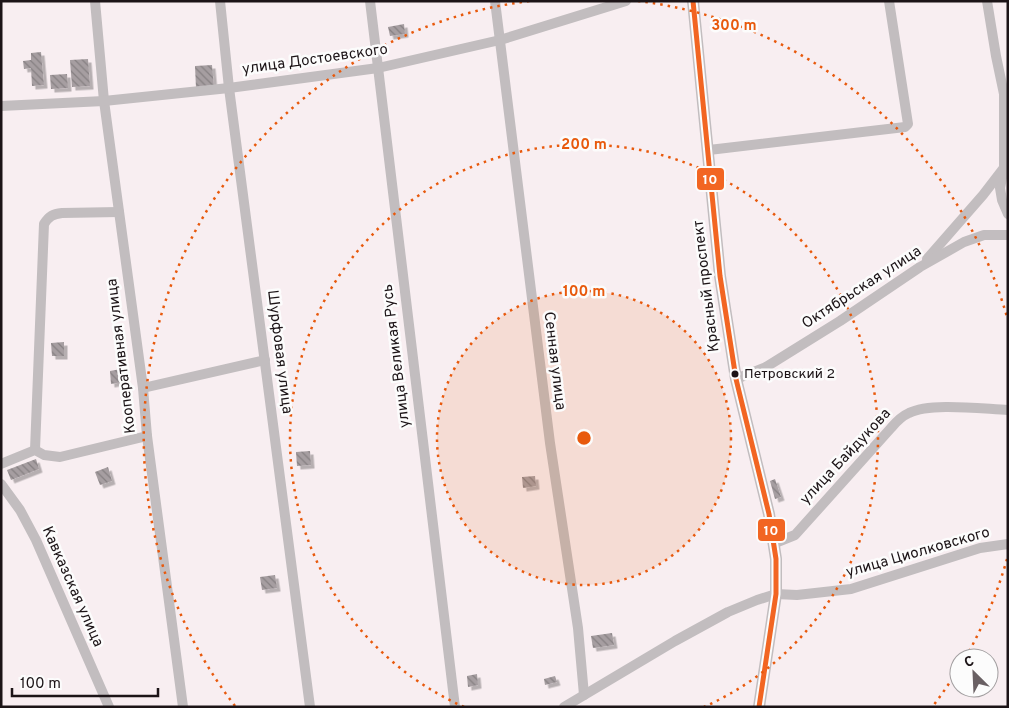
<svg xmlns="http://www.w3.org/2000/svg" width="1009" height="708" font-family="Overpass,sans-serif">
<defs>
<pattern id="building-back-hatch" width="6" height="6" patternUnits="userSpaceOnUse" patternTransform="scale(1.25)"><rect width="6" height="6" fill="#a69ea1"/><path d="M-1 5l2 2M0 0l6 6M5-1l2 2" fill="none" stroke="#868082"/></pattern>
<filter id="shadow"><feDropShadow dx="3.5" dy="3.5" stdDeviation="0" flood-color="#0004"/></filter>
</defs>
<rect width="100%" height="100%" fill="#f8eef1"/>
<g fill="url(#building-back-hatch)" filter="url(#shadow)">
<path d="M404,24L405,34L390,36L388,27Z"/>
<path d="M41,52L44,85L32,86L31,68L24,69L23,61L31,60V53Z"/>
<path d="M88,59L90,86L72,87L70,60Z"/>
<path d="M212,65L214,87L196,88L195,66Z"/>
<path d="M67,74L68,88L51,89L50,75Z"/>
<path d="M64,342V356H52L51,343Z"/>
<path d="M121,369L122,382L111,384L110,371Z"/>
<path d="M310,451L311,465L297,466L296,452Z"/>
<path d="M36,459L39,469L11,480L7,470Z"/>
<path d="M108,467L112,481L100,485L95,472Z"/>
<path d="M535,476L536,486L523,488L522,477Z"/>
<path d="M775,479L781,497L775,499L770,481Z"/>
<path d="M275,575L277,588L262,590L260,577Z"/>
<path d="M612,633L614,645L593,648L591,636Z"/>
<path d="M477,674L478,685L468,687L467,676Z"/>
<path d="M555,676L557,682L545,685L544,679Z"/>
</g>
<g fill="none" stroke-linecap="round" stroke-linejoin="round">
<g stroke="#c2bdbf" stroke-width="10">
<path d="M95,1L104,101L143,388L147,436L183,707"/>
<path d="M220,1L229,88L310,707"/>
<path d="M370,1L455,707"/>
<path d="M495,1L550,443L578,628L584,695"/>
<path d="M987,1L996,56L1004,94V168L1000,188L1002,200L1008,214"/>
<path d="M1,106L104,101L229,88L378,68L500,40L626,1"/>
<path d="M709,150L905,127L908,124L889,1"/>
<path d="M927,259L983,195L1003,169"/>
<path d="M736,379L766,367L840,321L920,267L964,242L984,235H1008"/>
<path d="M143,388L265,360"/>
<path d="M35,450L44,224C49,216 53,214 62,213L119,212"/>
<path d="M1,464L35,450L44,455L60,457L147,436"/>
<path d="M1,484L20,510L36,540L109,707"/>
<path d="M775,543L795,535L891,428C896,422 902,416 909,413C930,402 983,409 1008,410"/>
<path d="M564,707L675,641L728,612L757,600L776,594L797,595L851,589L980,548L1008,544"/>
</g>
<path stroke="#c2bdbf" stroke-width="12" d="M693,1L720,276L736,379L769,514L776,559V594L759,707"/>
<g stroke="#fcfcfc" stroke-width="9">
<path id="bus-1" d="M693,1L720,276L736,379L769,514L776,559V594L759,707"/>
</g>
<use href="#bus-1" stroke="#f26522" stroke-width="5"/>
</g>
<circle cx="584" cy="438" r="147" fill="#e8590c" fill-opacity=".12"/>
<g fill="none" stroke="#e8590c" stroke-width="2.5" stroke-dasharray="2.5 5">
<circle cx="584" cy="438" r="147"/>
<path d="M464 707A294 294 0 1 1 704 707"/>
<path d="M1007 559A440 440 0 0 1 967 655M957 671A440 440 0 0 1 933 706M235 706A440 440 0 0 1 530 1M638 1A440 440 0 0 1 1007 317"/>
</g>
<circle fill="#1c1417" stroke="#fcfcfc" stroke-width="2" cx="735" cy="374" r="4.5"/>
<g text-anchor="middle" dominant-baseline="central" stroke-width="5" stroke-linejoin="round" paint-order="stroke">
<g font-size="14" fill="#1c1417" stroke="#fcfcfc" text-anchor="start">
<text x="744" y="374">Петровский 2</text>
</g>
<g font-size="15" fill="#1c1417" stroke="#fcfcfc">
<text transform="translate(315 60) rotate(-8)">улица Достоевского</text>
<text transform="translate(707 286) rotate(-97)">Красный проспект</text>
<text transform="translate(862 288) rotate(-33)">Октябрьская улица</text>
<text transform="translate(279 352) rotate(83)">Шурфовая улица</text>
<text transform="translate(122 356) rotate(-97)">Кооперативная улица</text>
<text transform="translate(397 356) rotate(-97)">улица Великая Русь</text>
<text transform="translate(554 361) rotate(83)">Сенная улица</text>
<text transform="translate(846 457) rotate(-47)">улица Байдукова</text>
<text transform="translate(918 553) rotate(-16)">улица Циолковского</text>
<text transform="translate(72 587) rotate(66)">Кавказская улица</text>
</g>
</g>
<circle cx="584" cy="438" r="8" fill="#e8590c" stroke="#fcfcfc" stroke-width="2.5"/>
<g font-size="15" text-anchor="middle" font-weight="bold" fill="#e8590c" stroke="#fcfcfc" stroke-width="5" stroke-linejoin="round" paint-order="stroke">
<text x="734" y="30">300 m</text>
<text x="584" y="149">200 m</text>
<text x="584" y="296">100 m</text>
</g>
<g stroke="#fcfcfc" stroke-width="2">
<rect x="696" y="167" width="29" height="24" rx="5" fill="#f26522"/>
<rect x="757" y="518" width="29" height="24" rx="5" fill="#f26522"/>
</g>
<g font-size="14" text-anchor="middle" font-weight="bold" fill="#fff">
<text x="710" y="184">10</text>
<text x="771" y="535">10</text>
</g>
<rect width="1009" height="708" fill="none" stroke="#1c1417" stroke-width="5"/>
<g transform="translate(974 673) rotate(336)"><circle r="24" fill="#fcfcfc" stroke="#a29fa0"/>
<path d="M0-4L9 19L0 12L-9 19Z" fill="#696063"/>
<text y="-8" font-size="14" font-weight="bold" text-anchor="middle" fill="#1c1417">С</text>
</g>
<path d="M12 688v8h146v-8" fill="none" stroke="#1c1417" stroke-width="2.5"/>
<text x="20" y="688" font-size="15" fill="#1c1417" stroke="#fcfcfc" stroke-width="4" paint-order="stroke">100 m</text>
</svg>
